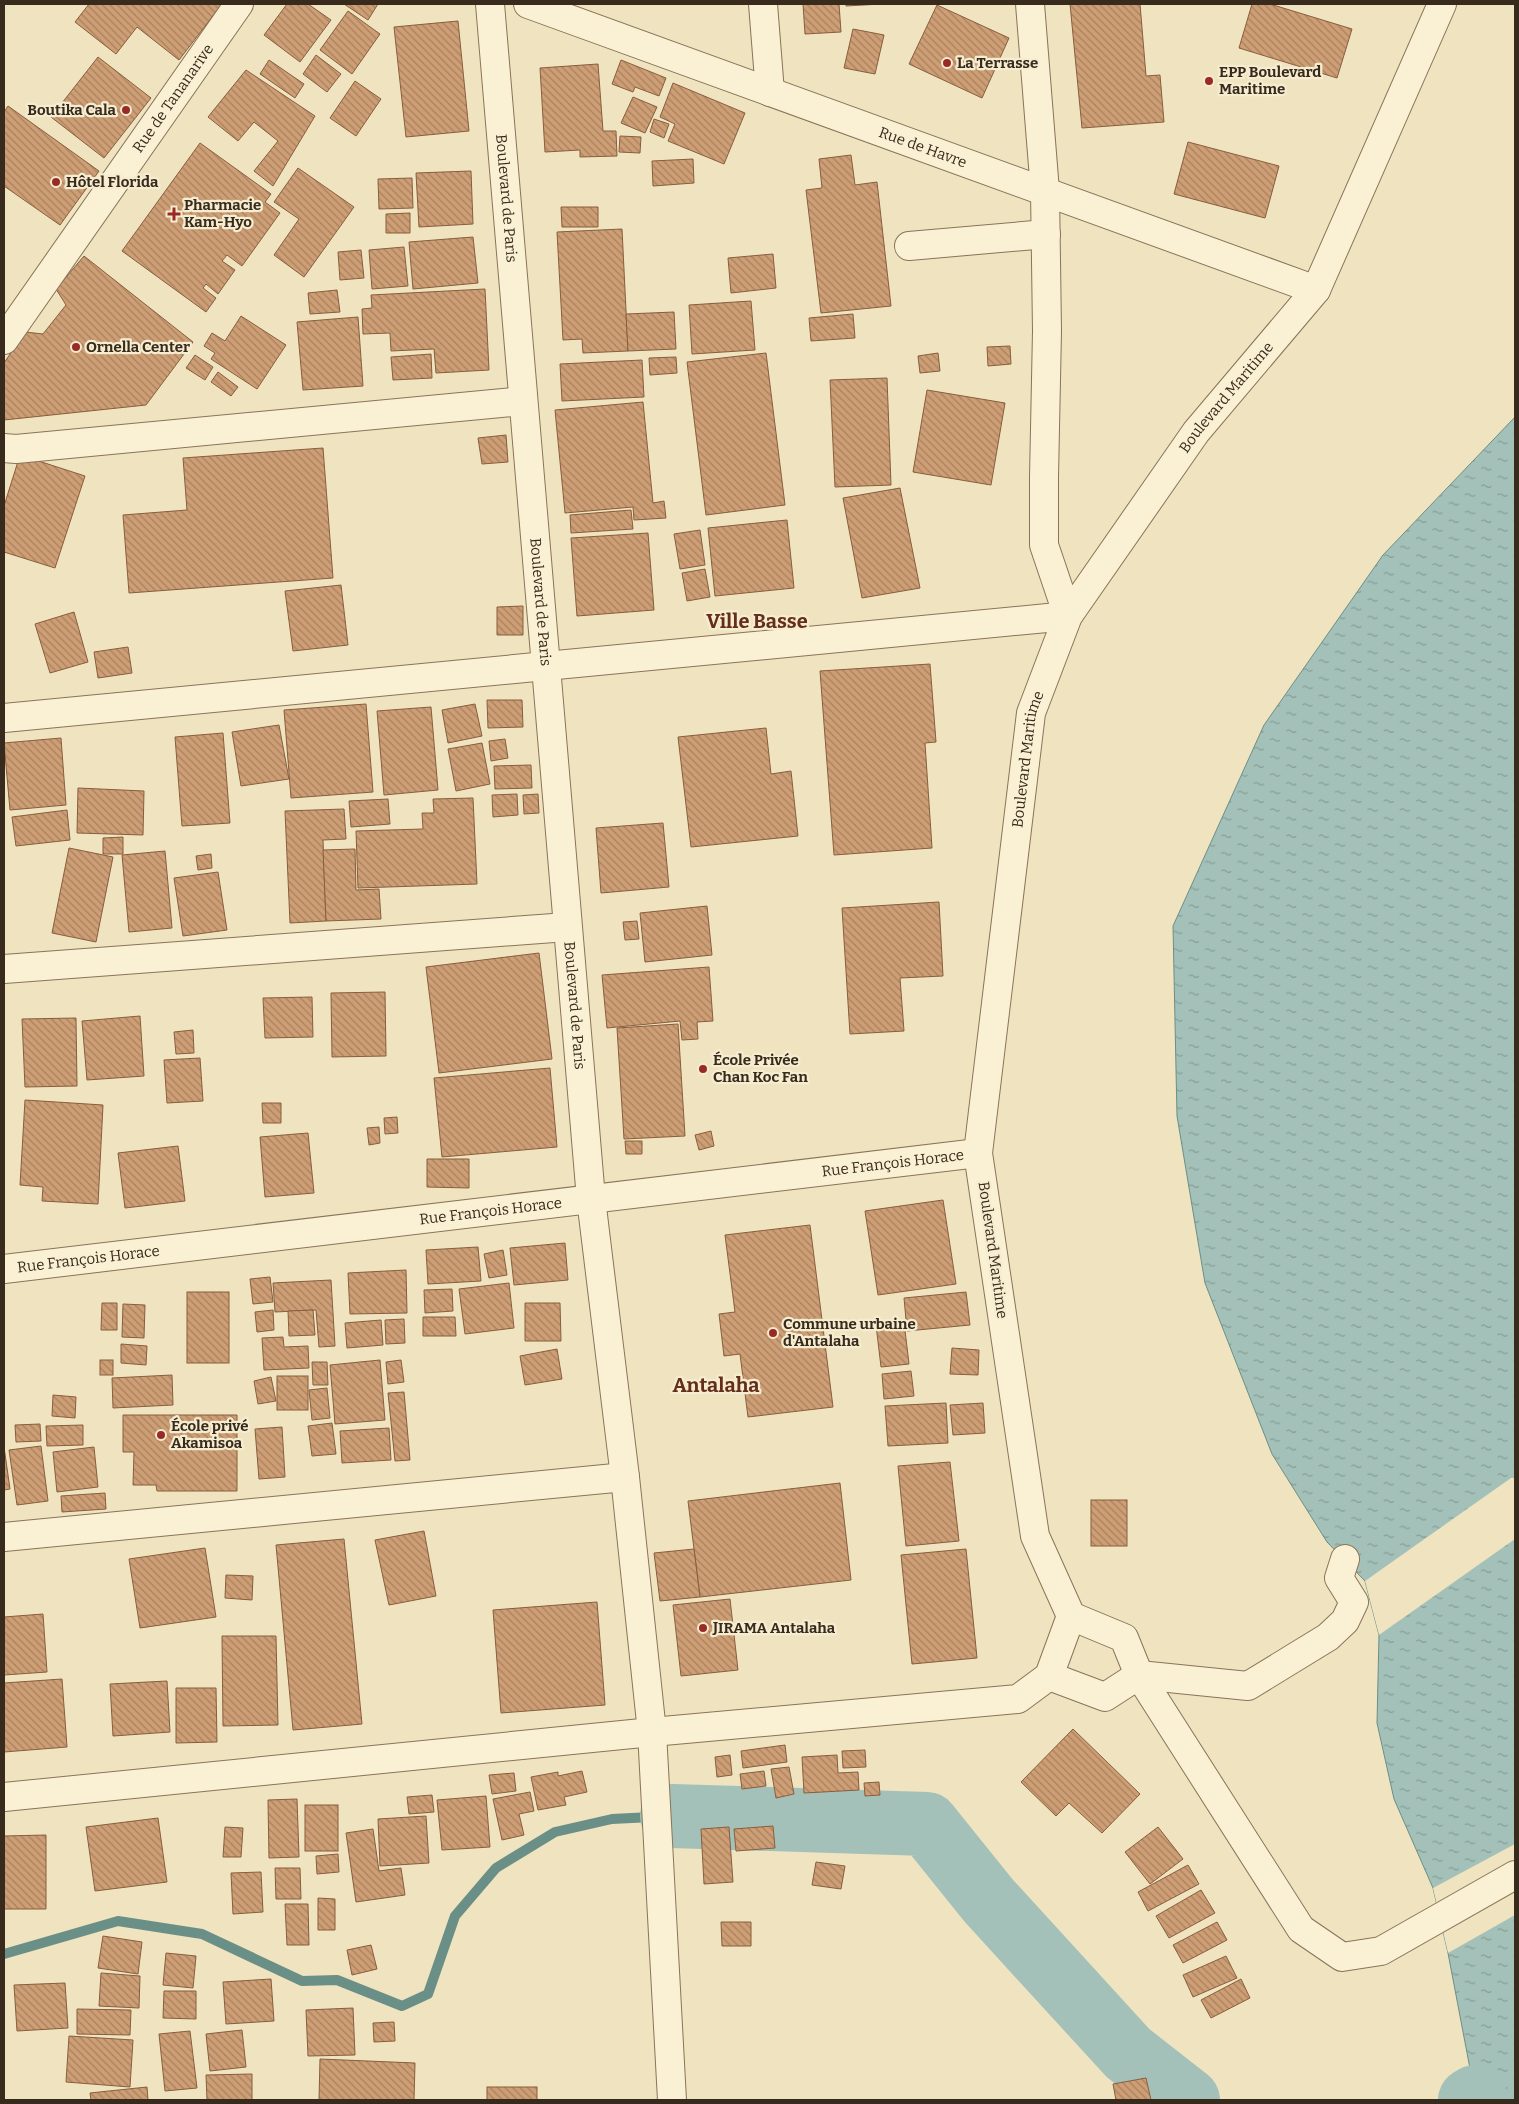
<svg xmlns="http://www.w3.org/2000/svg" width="1519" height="2104" font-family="Bitter,serif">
<defs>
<pattern id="water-ripples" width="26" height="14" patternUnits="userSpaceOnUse" patternTransform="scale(1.25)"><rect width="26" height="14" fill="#a3c1b9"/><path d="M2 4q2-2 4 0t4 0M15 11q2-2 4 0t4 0" fill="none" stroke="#869d96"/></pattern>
<pattern id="building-back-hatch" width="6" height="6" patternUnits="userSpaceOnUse" patternTransform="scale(1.25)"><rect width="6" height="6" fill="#ce9e75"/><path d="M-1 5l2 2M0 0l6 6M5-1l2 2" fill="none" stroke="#a8815f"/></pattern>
</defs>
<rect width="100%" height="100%" fill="#efe3c0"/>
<path fill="url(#water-ripples)" stroke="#6a8f87" d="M1515,417V2100H1476L1448,1953L1433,1888L1394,1799L1377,1723L1379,1635L1365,1581L1327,1542L1272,1454L1205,1283L1177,1116L1173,926L1264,725L1383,555Z"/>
<g fill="#efe3c0">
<path d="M1511,1478H1515V1539L1379,1635L1365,1581Z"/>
<path d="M1515,1844V1915L1448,1953L1433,1888Z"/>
</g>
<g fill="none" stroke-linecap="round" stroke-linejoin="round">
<path stroke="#6a8f87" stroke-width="10" d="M4,1954L118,1921L202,1934L302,1981L337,1980L402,2006L428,1994L455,1916L496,1868L555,1832L612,1819L672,1816"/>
<g stroke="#a3c1b9" stroke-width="64">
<path d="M672,1816L927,1824L989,1901L1128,2053L1188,2100"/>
<path d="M1470,2100L1475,2097"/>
</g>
</g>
<g fill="url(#building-back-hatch)" stroke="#885e3d">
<path d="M89,4H222L179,60L137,27L116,54L75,22Z"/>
<path d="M287,4H308L331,20L300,62L264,35Z"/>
<path d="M344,4H378L368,20Z"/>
<path d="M803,4H839L841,32L805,34Z"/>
<path d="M846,4H881L846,6Z"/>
<path d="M1070,4H1140L1146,76L1160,75L1164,122L1082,128Z"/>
<path d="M1252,4H1270L1352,29L1337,78L1239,48Z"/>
<path d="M937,5L1009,38L982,98L909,64Z"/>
<path d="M348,11L380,34L352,74L320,50Z"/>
<path d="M458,21L469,131L406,137L394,27Z"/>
<path d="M853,29L884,35L875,74L844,68Z"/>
<path d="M316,55L341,74L327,92L303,74Z"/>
<path d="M98,57L151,98L104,158L51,117Z"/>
<path d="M269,60L304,84L295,98L260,74Z"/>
<path d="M621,60L666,78L659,96L635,87L633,92L612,84Z"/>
<path d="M598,64L603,131H616L617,156L580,157V150L545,152L540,68Z"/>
<path d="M246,70L315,116L273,186L254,171L278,141L254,122L238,141L208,117Z"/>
<path d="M355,81L381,99L356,136L330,118Z"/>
<path d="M673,83L745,113L724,164L668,141L675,124L660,117Z"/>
<path d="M633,97L657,107L645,133L621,123Z"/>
<path d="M8,106L99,171L60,225L4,186V112Z"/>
<path d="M654,119L669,124L664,138L650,132Z"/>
<path d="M620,136L641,137L640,153L619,152Z"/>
<path d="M1188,142L1279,166L1265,218L1174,194Z"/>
<path d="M200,143L271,194L265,202L280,213L242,266L227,255L222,261L235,270L218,294L206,284L203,288L216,298L206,312L122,251Z"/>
<path d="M851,155L855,185L877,182L891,306L821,313L806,190L822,188L819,159Z"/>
<path d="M693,159L694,183L653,186L652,161Z"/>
<path d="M298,168L354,207L304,277L274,255L299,219L274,202Z"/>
<path d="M471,171L473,224L419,227L416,173Z"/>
<path d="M412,178L413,208L379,209L378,179Z"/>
<path d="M561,207H598V227H562Z"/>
<path d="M410,213V233H386V214Z"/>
<path d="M622,229L628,351L583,353L582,339L563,340L557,232Z"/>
<path d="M473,237L478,283L413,289L409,242Z"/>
<path d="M404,247L408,286L372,289L369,250Z"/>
<path d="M361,250L364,278L340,280L338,252Z"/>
<path d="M773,254L776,288L731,293L728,258Z"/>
<path d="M84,256L193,342L146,405L4,420V363L25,332L43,334L66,305L56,289Z"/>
<path d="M485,289L489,370L436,373L434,349L391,351L390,333L363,334L362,309L372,308L371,295Z"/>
<path d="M337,290L340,312L310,314L308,293Z"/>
<path d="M751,301L755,350L692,354L689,305Z"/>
<path d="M674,312L676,349L628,351L626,314Z"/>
<path d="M853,314L855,338L811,341L809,318Z"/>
<path d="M241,316L286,345L257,389L211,359L215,353L204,346L212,333L225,341Z"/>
<path d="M358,317L363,386L303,390L297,322Z"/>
<path d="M1010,346L1011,364L988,366L987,347Z"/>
<path d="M766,353L785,505L706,515L687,362Z"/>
<path d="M938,353L940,371L920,373L918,356Z"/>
<path d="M431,354L432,378L393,380L391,357Z"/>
<path d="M195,355L213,367L205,380L186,368Z"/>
<path d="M676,357L677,373L650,375L649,358Z"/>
<path d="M642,360L644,397L562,401L560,364Z"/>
<path d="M218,372L238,387L231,396L211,382Z"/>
<path d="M887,378L891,485L835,487L830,380Z"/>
<path d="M927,390L1005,403L991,485L913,472Z"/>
<path d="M643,402L653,503L664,501L666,518L634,520L633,507L565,513L555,410Z"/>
<path d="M506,435L508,462L482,464L478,438Z"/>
<path d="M323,448L333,578L129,593L123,515L187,510L183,458Z"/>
<path d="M20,455L85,476L55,568L4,552V506Z"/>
<path d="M900,488L920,588L862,598L843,498Z"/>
<path d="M631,510L633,529L571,533L570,515Z"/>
<path d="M787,520L794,588L715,596L708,528Z"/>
<path d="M700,530L705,565L680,569L674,534Z"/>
<path d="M648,533L654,610L577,616L571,538Z"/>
<path d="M705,569L710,597L687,601L682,573Z"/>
<path d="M341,585L348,645L293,651L285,591Z"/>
<path d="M523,606V635H497V607Z"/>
<path d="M74,612L88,662L50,673L35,624Z"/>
<path d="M128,647L132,673L98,678L94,652Z"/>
<path d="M930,664L936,742L925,743L932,848L834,855L820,671Z"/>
<path d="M487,700H522L523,727L488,728Z"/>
<path d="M366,704L373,792L291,798L284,710Z"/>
<path d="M475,704L482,736L448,743L442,710Z"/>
<path d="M431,707L438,790L384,795L377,711Z"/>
<path d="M279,725L289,779L241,786L232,732Z"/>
<path d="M766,728L771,774L791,771L798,836L691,847L678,737Z"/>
<path d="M223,733L230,823L182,826L175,737Z"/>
<path d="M61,738L66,805L10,810L4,743Z"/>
<path d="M505,739L508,758L491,761L489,741Z"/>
<path d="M482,743L490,784L456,791L448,749Z"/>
<path d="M531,765L532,788L495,789L494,766Z"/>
<path d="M78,788L144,791L143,835L77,833Z"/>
<path d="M517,794L518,815L493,817L492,795Z"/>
<path d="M538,794L539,813L524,814L523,795Z"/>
<path d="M473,798L477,884L358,888L356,831L423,829L422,813H434L433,799Z"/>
<path d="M388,799L390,824L351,827L349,801Z"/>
<path d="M344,809L346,839L323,840L326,921L290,923L285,811Z"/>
<path d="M67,810L70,840L16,846L12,817Z"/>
<path d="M663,823L669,887L601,893L596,828Z"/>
<path d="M123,837V854H103V838Z"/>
<path d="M69,848L113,857L96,942L52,933Z"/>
<path d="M355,849L356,890L379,889L381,919L326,921L323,850Z"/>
<path d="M165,851L172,928L129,932L122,855Z"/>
<path d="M211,854L212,868L198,870L196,856Z"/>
<path d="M218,872L227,930L183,936L174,878Z"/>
<path d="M939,902L943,976L900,978L904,1031L850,1034L842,908Z"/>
<path d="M707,906L712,955L645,962L640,913Z"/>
<path d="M637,921L639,939L625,940L623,922Z"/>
<path d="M539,953L552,1059L439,1073L426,967Z"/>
<path d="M709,967L713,1021L697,1022L698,1039L682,1040L680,1021L607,1028L602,975Z"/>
<path d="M385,992L386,1056L332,1057L331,993Z"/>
<path d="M312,997L313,1037L265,1038L263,998Z"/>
<path d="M140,1016L144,1076L87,1080L82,1021Z"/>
<path d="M76,1018L77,1086L25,1087L22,1019Z"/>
<path d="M678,1024L685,1136L624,1139L617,1028Z"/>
<path d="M193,1030L194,1053L176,1054L174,1032Z"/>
<path d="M200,1058L203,1101L167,1103L164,1060Z"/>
<path d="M550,1068L557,1147L442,1157L434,1078Z"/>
<path d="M25,1100L103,1105L98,1204L42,1201L43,1187L20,1185Z"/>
<path d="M262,1103H281V1123H263Z"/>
<path d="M397,1117L398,1133L385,1134L384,1118Z"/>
<path d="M379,1127L380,1143L369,1145L367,1128Z"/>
<path d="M711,1131L714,1146L699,1150L695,1135Z"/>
<path d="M308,1133L314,1193L265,1197L260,1137Z"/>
<path d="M625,1141H642V1154H626Z"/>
<path d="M178,1146L185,1201L125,1208L118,1153Z"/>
<path d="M427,1159H469V1188L427,1187Z"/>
<path d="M943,1200L956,1284L878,1295L865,1211Z"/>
<path d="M810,1225L833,1407L748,1417L740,1354L724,1356L719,1314L735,1312L725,1235Z"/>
<path d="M565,1243L568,1280L514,1285L510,1248Z"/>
<path d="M478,1247L481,1281L428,1284L426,1250Z"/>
<path d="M503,1250L507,1275L489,1278L484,1254Z"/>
<path d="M406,1270L407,1313L350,1314L348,1273Z"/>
<path d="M270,1277L273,1302L253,1304L250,1279Z"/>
<path d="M331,1280L335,1346L319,1347L316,1310L275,1312L273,1283Z"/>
<path d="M509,1283L514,1328L465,1334L459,1289Z"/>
<path d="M452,1289L453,1311L425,1313L424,1290Z"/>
<rect x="187" y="1292" width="42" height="71"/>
<path d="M966,1292L970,1325L907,1331L904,1298Z"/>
<path d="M102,1303H117V1330H101Z"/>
<path d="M525,1303H560L561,1341H525Z"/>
<path d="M123,1304L145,1305L144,1338L122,1337Z"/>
<path d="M273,1310L274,1330L257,1332L255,1312Z"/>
<path d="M313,1310L315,1335L289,1336L288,1311Z"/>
<path d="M423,1317H455L456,1336H423Z"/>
<path d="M404,1319L405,1343L386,1344L385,1320Z"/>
<path d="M381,1320L383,1345L347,1348L345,1323Z"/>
<path d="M904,1322L909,1364L881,1367L876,1325Z"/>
<path d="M283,1337L284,1347L308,1346L309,1368L264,1370L262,1338Z"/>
<path d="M121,1344L147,1346L146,1365L121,1363Z"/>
<path d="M952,1348L979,1350L978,1375L950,1374Z"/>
<path d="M557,1349L562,1379L525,1385L520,1356Z"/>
<rect x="100" y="1360" width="13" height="15"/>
<path d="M380,1360L385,1420L335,1424L330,1365Z"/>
<path d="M401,1360L404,1382L388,1384L386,1362Z"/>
<path d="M312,1362H327L328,1385H313Z"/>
<path d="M911,1371L914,1396L884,1399L882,1374Z"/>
<path d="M172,1375L173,1405L113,1408L112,1378Z"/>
<rect x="277" y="1376" width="31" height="34"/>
<path d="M271,1377L276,1401L258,1404L254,1381Z"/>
<path d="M327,1388L330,1418L312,1420L309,1390Z"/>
<path d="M404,1392L410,1460L395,1461L388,1393Z"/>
<path d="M53,1395L76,1397L75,1418L52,1416Z"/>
<path d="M946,1403L948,1443L888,1446L885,1406Z"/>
<path d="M983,1403L985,1433L953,1435L950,1405Z"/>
<path d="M123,1415H237V1491H157L156,1485H133L134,1452H123Z"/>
<path d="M332,1423L336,1454L312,1456L308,1426Z"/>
<path d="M40,1424L41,1441L16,1442L15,1425Z"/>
<path d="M83,1425V1445L47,1446L46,1426Z"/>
<path d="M282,1427L285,1477L259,1479L255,1429Z"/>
<path d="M389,1428L391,1460L342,1463L340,1431Z"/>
<path d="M41,1446L48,1501L17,1505L9,1450Z"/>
<path d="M4,1447L10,1489L4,1490Z"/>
<path d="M94,1447L98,1487L57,1492L53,1452Z"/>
<path d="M950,1462L959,1541L906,1546L898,1466Z"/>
<path d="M840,1483L851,1580L700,1597L688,1501Z"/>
<path d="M105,1493L106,1509L62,1512L61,1496Z"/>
<rect x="1091" y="1500" width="36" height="46"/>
<path d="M424,1531L436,1596L389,1605L375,1540Z"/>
<path d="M344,1539L362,1724L293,1730L276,1545Z"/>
<path d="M205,1548L216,1617L140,1628L129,1559Z"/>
<path d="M694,1549L700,1597L660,1601L654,1553Z"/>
<path d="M966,1549L977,1658L912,1664L901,1555Z"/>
<path d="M226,1575L253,1576L252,1600L225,1598Z"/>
<path d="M730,1599L738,1670L681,1676L673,1605Z"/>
<path d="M597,1602L605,1705L501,1713L493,1610Z"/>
<path d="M43,1614L47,1672L4,1675V1617Z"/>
<path d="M222,1636H276L278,1725L223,1726Z"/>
<path d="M62,1679L67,1747L4,1752V1683Z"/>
<path d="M167,1681L170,1732L113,1736L110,1684Z"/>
<path d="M176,1688H216L217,1742L176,1743Z"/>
<path d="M1073,1729L1140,1794L1102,1833L1069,1803L1056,1816L1021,1782Z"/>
<path d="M785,1745L787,1762L743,1768L741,1751Z"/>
<path d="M865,1750L866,1767L843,1768L842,1751Z"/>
<path d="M730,1755L732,1775L717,1777L715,1757Z"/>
<path d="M837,1755L838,1773L858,1772L859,1790L804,1793L802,1757Z"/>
<path d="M789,1767L794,1794L776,1798L771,1769Z"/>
<path d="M582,1771L587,1792L564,1797L566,1805L538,1810L531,1777L558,1772V1776Z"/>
<path d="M764,1771L766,1786L742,1789L740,1774Z"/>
<path d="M514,1773L516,1791L492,1794L489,1775Z"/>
<path d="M879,1782L880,1795L865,1796L864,1783Z"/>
<path d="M530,1792L534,1811L519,1814L524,1835L502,1840L493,1799Z"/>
<path d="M432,1795L434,1812L409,1814L407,1797Z"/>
<path d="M486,1796L490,1847L442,1850L437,1800Z"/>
<path d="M297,1799L299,1857L269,1858L268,1800Z"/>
<rect x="305" y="1805" width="33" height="46"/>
<path d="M426,1816L429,1863L380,1866L378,1819Z"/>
<path d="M158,1818L167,1882L95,1891L86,1827Z"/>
<path d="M773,1826L775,1848L736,1851L734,1829Z"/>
<path d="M225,1827L243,1828L241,1857H223Z"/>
<path d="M729,1827L733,1882L704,1884L701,1829Z"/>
<path d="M1158,1827L1183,1859L1150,1884L1125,1852Z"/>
<path d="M373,1829L379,1871L401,1868L405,1895L356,1902L346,1833Z"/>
<path d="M46,1835V1909H4V1836Z"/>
<path d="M338,1854L339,1872L317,1874L316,1856Z"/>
<path d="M816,1862L845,1866L841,1889L812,1885Z"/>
<path d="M1188,1865L1199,1884L1148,1911L1138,1892Z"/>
<path d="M275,1868H300L301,1899H276Z"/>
<path d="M261,1872L263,1912L233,1914L231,1873Z"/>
<path d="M1201,1890L1215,1913L1169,1938L1156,1916Z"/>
<path d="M318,1898L335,1899V1930H318Z"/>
<path d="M285,1904H308L309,1945H287Z"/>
<path d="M721,1922H751V1946H722Z"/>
<path d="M1217,1922L1227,1940L1183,1963L1173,1945Z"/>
<path d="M103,1936L142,1942L138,1974L98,1968Z"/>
<path d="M371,1945L377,1969L352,1975L347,1950Z"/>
<path d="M166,1953L196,1956L193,1988L163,1985Z"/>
<path d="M1226,1956L1237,1978L1193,1997L1183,1975Z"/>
<path d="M101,1973L140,1976L139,2008L99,2006Z"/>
<path d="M271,1979L274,2021L226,2024L223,1982Z"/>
<path d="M1241,1979L1250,1998L1211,2018L1201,2000Z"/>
<path d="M65,1983L68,2028L17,2031L14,1985Z"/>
<path d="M164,1991H196V2019L163,2018Z"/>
<path d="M353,2008L355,2055L308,2056L306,2010Z"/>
<path d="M77,2009L131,2010L130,2035L77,2034Z"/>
<path d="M394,2022L395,2041L374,2042L373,2023Z"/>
<path d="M242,2030L246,2067L210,2071L206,2034Z"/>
<path d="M190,2031L197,2088L165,2091L159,2034Z"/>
<path d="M69,2036L133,2040L130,2087L66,2082Z"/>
<path d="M320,2059L415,2063L414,2100H319Z"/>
<path d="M252,2074V2100H207L206,2075Z"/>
<path d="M1146,2078L1151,2100H1116L1113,2084Z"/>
<path d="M147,2087L148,2100H91L90,2093Z"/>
<rect x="487" y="2087" width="50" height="13"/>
</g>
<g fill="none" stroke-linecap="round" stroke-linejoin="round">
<g stroke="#897458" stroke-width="30">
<g id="minor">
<path id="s1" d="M490,4L591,1199L625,1477L652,1732L672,2100"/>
<path id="s2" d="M528,4L1316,290"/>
<path d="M763,4L770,92"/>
<path d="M909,246L1046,234"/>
<path id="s3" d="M4,340L239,4"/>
<path d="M4,448L16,449L523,401"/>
<path d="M4,718L1068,616L1044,545V477L1047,331L1045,191L1030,4"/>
<path d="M4,969L567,927"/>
<path id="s4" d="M4,1269L978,1153"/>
<path d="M4,1537L625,1477"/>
<path id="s5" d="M1071,1616L1035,1536L978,1153L1031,713L1068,616L1196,432L1316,290L1442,4"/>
<path d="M1071,1616L1124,1638L1139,1675L1301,1929L1342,1957L1381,1951L1515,1875"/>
<path d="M1049,1676L1105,1697L1139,1675L1248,1686L1328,1637L1345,1621L1354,1602L1339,1578L1345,1559"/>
<path d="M4,1797L652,1732L1018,1699L1049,1676L1071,1616"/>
</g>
</g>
<use href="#minor" stroke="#faf0d4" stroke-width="28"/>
</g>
<g fill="#992a26" stroke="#f6edd0" stroke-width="2">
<circle cx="947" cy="63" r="5"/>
<circle cx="1209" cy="81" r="5"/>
<circle cx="126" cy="110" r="5"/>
<circle cx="56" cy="182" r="5"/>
<path d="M171.5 206.5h5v5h5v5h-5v5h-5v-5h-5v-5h5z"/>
<circle cx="76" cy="347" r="5"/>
<circle cx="703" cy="1069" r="5"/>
<circle cx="773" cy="1333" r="5"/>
<circle cx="161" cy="1435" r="5"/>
<circle cx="703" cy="1628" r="5"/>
</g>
<g text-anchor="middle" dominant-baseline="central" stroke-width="4.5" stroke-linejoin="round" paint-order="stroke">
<g font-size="15" font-weight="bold" fill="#382b1d" stroke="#f6edd0" text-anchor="start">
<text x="957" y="63">La Terrasse</text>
<text x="1219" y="72">EPP Boulevard<tspan x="1219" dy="17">Maritime</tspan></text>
<text x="116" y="110" text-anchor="end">Boutika Cala</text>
<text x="66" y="182">Hôtel Florida</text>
<text x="184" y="205">Pharmacie<tspan x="184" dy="17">Kam-Hyo</tspan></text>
<text x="86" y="347">Ornella Center</text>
<text x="713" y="1060">École Privée<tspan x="713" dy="17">Chan Koc Fan</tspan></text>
<text x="783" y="1324">Commune urbaine<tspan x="783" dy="17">d'Antalaha</tspan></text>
<text x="171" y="1426">École privé<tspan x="171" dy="17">Akamisoa</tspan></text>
<text x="713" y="1628">JIRAMA Antalaha</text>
</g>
<g font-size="15" fill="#382b1d" stroke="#f6edd0">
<text stroke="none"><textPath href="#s3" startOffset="295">Rue de Tananarive</textPath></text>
<text stroke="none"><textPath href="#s2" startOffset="420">Rue de Havre</textPath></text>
<text stroke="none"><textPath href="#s1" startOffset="195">Boulevard de Paris</textPath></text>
<text stroke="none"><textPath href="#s5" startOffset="1292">Boulevard Maritime</textPath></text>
<text stroke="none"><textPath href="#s1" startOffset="600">Boulevard de Paris</textPath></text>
<text stroke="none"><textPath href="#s5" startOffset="872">Boulevard Maritime</textPath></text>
<text stroke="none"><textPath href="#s1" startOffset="1005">Boulevard de Paris</textPath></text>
<text stroke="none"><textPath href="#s4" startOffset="895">Rue François Horace</textPath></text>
<text stroke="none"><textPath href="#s4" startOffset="490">Rue François Horace</textPath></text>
<text transform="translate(993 1250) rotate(82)">Boulevard Maritime</text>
<text stroke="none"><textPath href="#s4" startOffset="85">Rue François Horace</textPath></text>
</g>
<g font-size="20" font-weight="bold" fill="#652e1b" stroke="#f6edd0">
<text x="757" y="621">Ville Basse</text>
<text x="716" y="1385">Antalaha</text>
</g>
</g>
<rect width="1519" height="2104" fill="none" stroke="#382b1d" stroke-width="10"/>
</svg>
